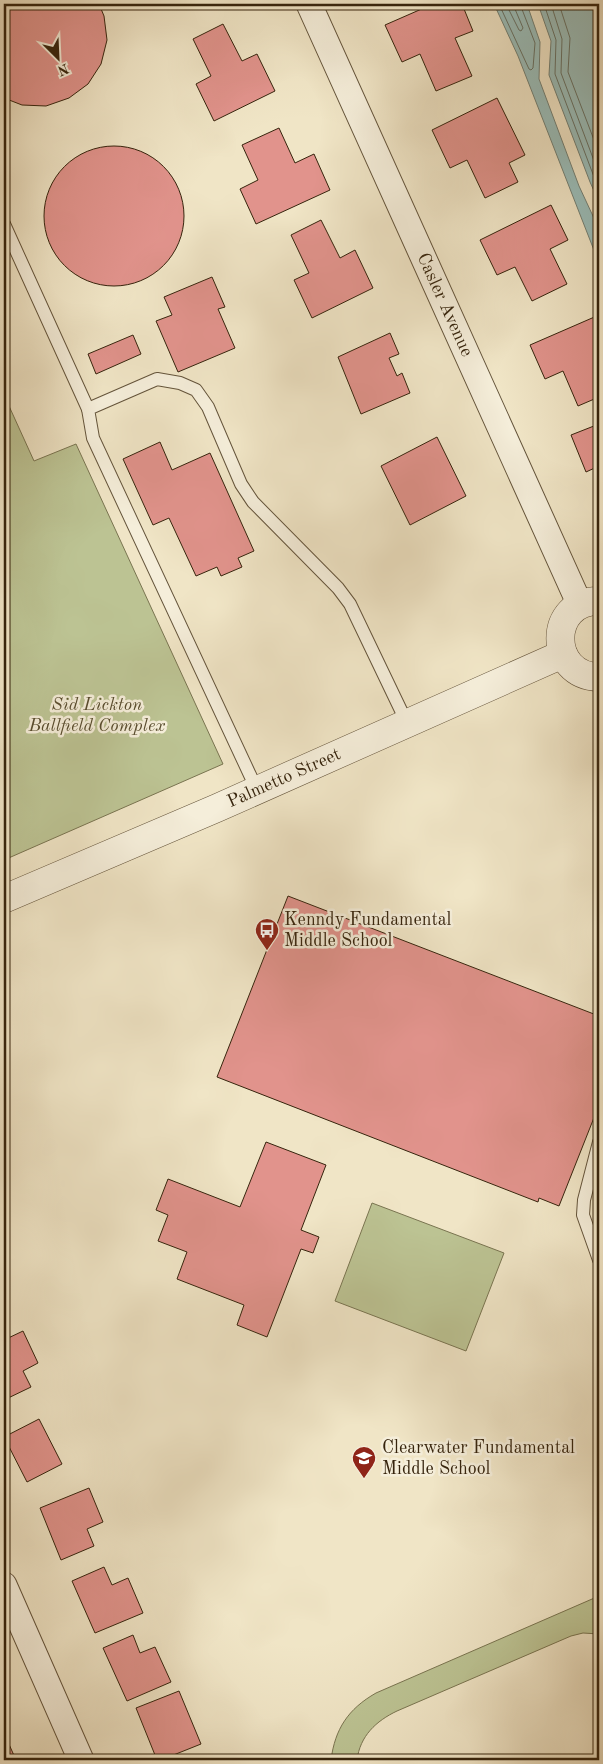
<svg xmlns="http://www.w3.org/2000/svg" width="603" height="1764" font-family="'Old Standard TT',serif">
<rect width="100%" height="100%" fill="#f0e5c6"/>
<filter id="stains"><feTurbulence type="fractalNoise" baseFrequency=".004" numOctaves="4"/><feColorMatrix values="0 0 0 0 .2 0 0 0 0 .09 0 0 0 0 .02 0 0 0 .5 -.17"/></filter>
<radialGradient id="worn" r=".72"><stop offset=".6" stop-color="#630" stop-opacity="0"/><stop offset="1" stop-color="#630" stop-opacity=".3"/></radialGradient>
<g fill="#bcc393" stroke="#797450">
<path d="M4,395L34,461L76,444L223,764L4,860Z"/>
<path d="M372,1203L504,1253L466,1351L335,1301Z"/>
<path d="M599,1596V1634L583,1633L571,1636L397,1711C376,1721 360,1736 357,1760H331C335,1729 348,1709 376,1693Z"/>
</g>
<g fill="#9bbeba" stroke="#738075">
<path d="M494,4H524L529,10L540,42L539,79L579,186L599,229V263L518,56Z"/>
<path d="M538,4H599V202L590,182L549,75L551,41Z"/>
</g>
<g fill="none" stroke-linecap="round" stroke-linejoin="round">
<g stroke="#687164" stroke-width="1">
<path d="M499,4L529,69L531,70L533,68L535,43L520,4"/>
<path d="M506,4L519,30L521,31L523,28L515,9L514,4"/>
<path d="M544,4L556,40L555,74L599,190"/>
<path d="M551,4L562,39L561,73L599,174"/>
<path d="M559,4L570,38L568,72L599,153"/>
</g>
</g>
<g fill="#e1938c" stroke="#36240d">
<path d="M4,4H99L104,16L107,40L101,64L88,84L69,98L46,106L22,105L4,98Z"/>
<path d="M433,4H462L473,31L455,38L472,76L436,91L420,54L402,62L385,25Z"/>
<path d="M223,24L242,61L257,54L275,91L214,121L196,84L211,76L193,39Z"/>
<path d="M497,98L525,155L509,163L518,182L485,198L467,160L450,168L432,130Z"/>
<path d="M279,128L295,163L314,154L330,190L256,224L240,189L258,180L242,145Z"/>
<circle cx="114" cy="216" r="70"/>
<path d="M551,205L568,240L550,249L567,284L532,301L515,267L497,275L480,240Z"/>
<path d="M321,220L340,258L355,250L373,288L312,318L294,280L309,273L291,235Z"/>
<path d="M212,277L225,307L218,309L235,348L178,372L156,321L172,315L164,297Z"/>
<path d="M599,315V397L578,406L563,371L545,379L530,345Z"/>
<path d="M390,333L399,354L389,358L397,376L402,373L410,393L361,414L338,357Z"/>
<path d="M133,335L141,354L96,374L88,354Z"/>
<path d="M599,424V466L586,472L571,435Z"/>
<path d="M437,437L466,496L410,525L381,466Z"/>
<path d="M160,442L172,470L210,453L254,551L238,558L242,567L221,576L217,567L196,576L169,518L153,525L123,459Z"/>
<path d="M288,896L599,1016V1105L559,1206L539,1198L538,1202L217,1077Z"/>
<path d="M266,1142L326,1165L301,1230L319,1237L313,1253L301,1249L267,1337L237,1325L244,1305L177,1279L187,1252L158,1241L168,1215L156,1210L168,1179L240,1207Z"/>
<path d="M23,1331L38,1363L23,1371L31,1387L4,1400V1340Z"/>
<path d="M39,1419L62,1464L27,1482L4,1437Z"/>
<path d="M89,1488L103,1522L87,1529L94,1546L61,1560L40,1508Z"/>
<path d="M104,1567L112,1585L128,1578L143,1613L95,1633L72,1581Z"/>
<path d="M133,1635L140,1653L155,1647L171,1682L127,1701L103,1648Z"/>
<path d="M179,1691L201,1744L161,1760H157L136,1708Z"/>
<path d="M4,1733L16,1760H4Z"/>
</g>
<g fill="none" stroke-linecap="round" stroke-linejoin="round">
<g stroke="#64543b" stroke-width="14">
<g id="service">
<path d="M4,224L88,409"/>
<path d="M257,790L93,438L88,409L157,379L180,383L196,390L208,407L241,484L253,502L338,588L350,604L407,723"/>
<path d="M599,1142L584,1200L583,1215L599,1260"/>
</g>
</g>
<g stroke="#64543b" stroke-width="27">
<g id="minor">
<path id="s1" d="M309,4L580,605"/>
<path d="M4,1585L81,1760"/>
</g>
</g>
<g stroke="#64543b" stroke-width="29">
<g id="tertiary">
<path d="M599,601C548,600 547,676 599,677"/>
<path id="s2" d="M4,899L217,808L563,654"/>
</g>
</g>
<use href="#service" stroke="#f5eeda" stroke-width="12"/>
<use href="#minor" stroke="#f5eeda" stroke-width="25"/>
<use href="#tertiary" stroke="#f5eeda" stroke-width="28"/>
</g>
<defs>
<g id="bus-pin" transform="scale(1.25)"><path d="M0 17L-7.5 6A9.5 9.5 0 1 1 7.5 6Z" fill="#8f2418" stroke="#f5eeda"/><path d="M-5-6H5V4H4V6H2V4H-2V6H-4V4H-5ZM-3.5-4V0h7V-4ZM-3.5 1.2v1.5H-2V1.2ZM2 1.2v1.5H3.5V1.2Z" fill="#fff"/></g>
<g id="school-pin" transform="scale(1.25)"><path d="M0 17L-7.5 6A9.5 9.5 0 1 1 7.5 6Z" fill="#8f2418" stroke="#f5eeda"/><path d="M0-5L7-2L0 1L-7-2ZM-4 1L0 2.5L4 1V4Q0 6-4 4Z" fill="#fff"/></g>
</defs>
<g fill-rule="evenodd">
<use href="#bus-pin" x="267" y="930"/>
<use href="#school-pin" x="364" y="1458"/>
</g>
<g text-anchor="middle" dominant-baseline="central" stroke-width="5" stroke-linejoin="round" paint-order="stroke">
<g font-size="18" fill="#36240d" stroke="#f5eeda">
<text stroke="none"><textPath href="#s1" startOffset="330">Casler Avenue</textPath></text>
<text stroke="none"><textPath href="#s2" startOffset="305">Palmetto Street</textPath></text>
</g>
<g font-size="18" font-style="italic" fill="#584c2e" stroke="#f5eeda">
<text x="97" y="705">Sid Lickton<tspan x="97" dy="21">Ballfield Complex</tspan></text>
</g>
<g font-size="18" fill="#36240d" stroke="#f5eeda" text-anchor="start">
<text x="284" y="920">Kenndy Fundamental<tspan x="284" dy="21">Middle School</tspan></text>
<text x="382" y="1448">Clearwater Fundamental<tspan x="382" dy="21">Middle School</tspan></text>
</g>
</g>
<rect width="603" height="1764" fill="none" stroke="#f0e5c6" stroke-width="20"/>
<rect x="5" y="5" width="593" height="1754" fill="none" stroke="#36240d" stroke-width="2.5"/>
<rect x="10" y="10" width="583" height="1744" fill="none" stroke="#36240d"/>
<g transform="translate(58 58) rotate(156)" stroke="#f5eeda" stroke-width="4" paint-order="stroke">
<path d="M0-4L9 19L0 12L-9 19Z" fill="#36240d"/>
<text y="-8" font-size="14" font-weight="bold" text-anchor="middle" fill="#36240d">N</text>
</g>
<rect width="100%" height="100%" filter="url(#stains)"/>
<rect width="100%" height="100%" fill="url(#worn)"/>
</svg>
